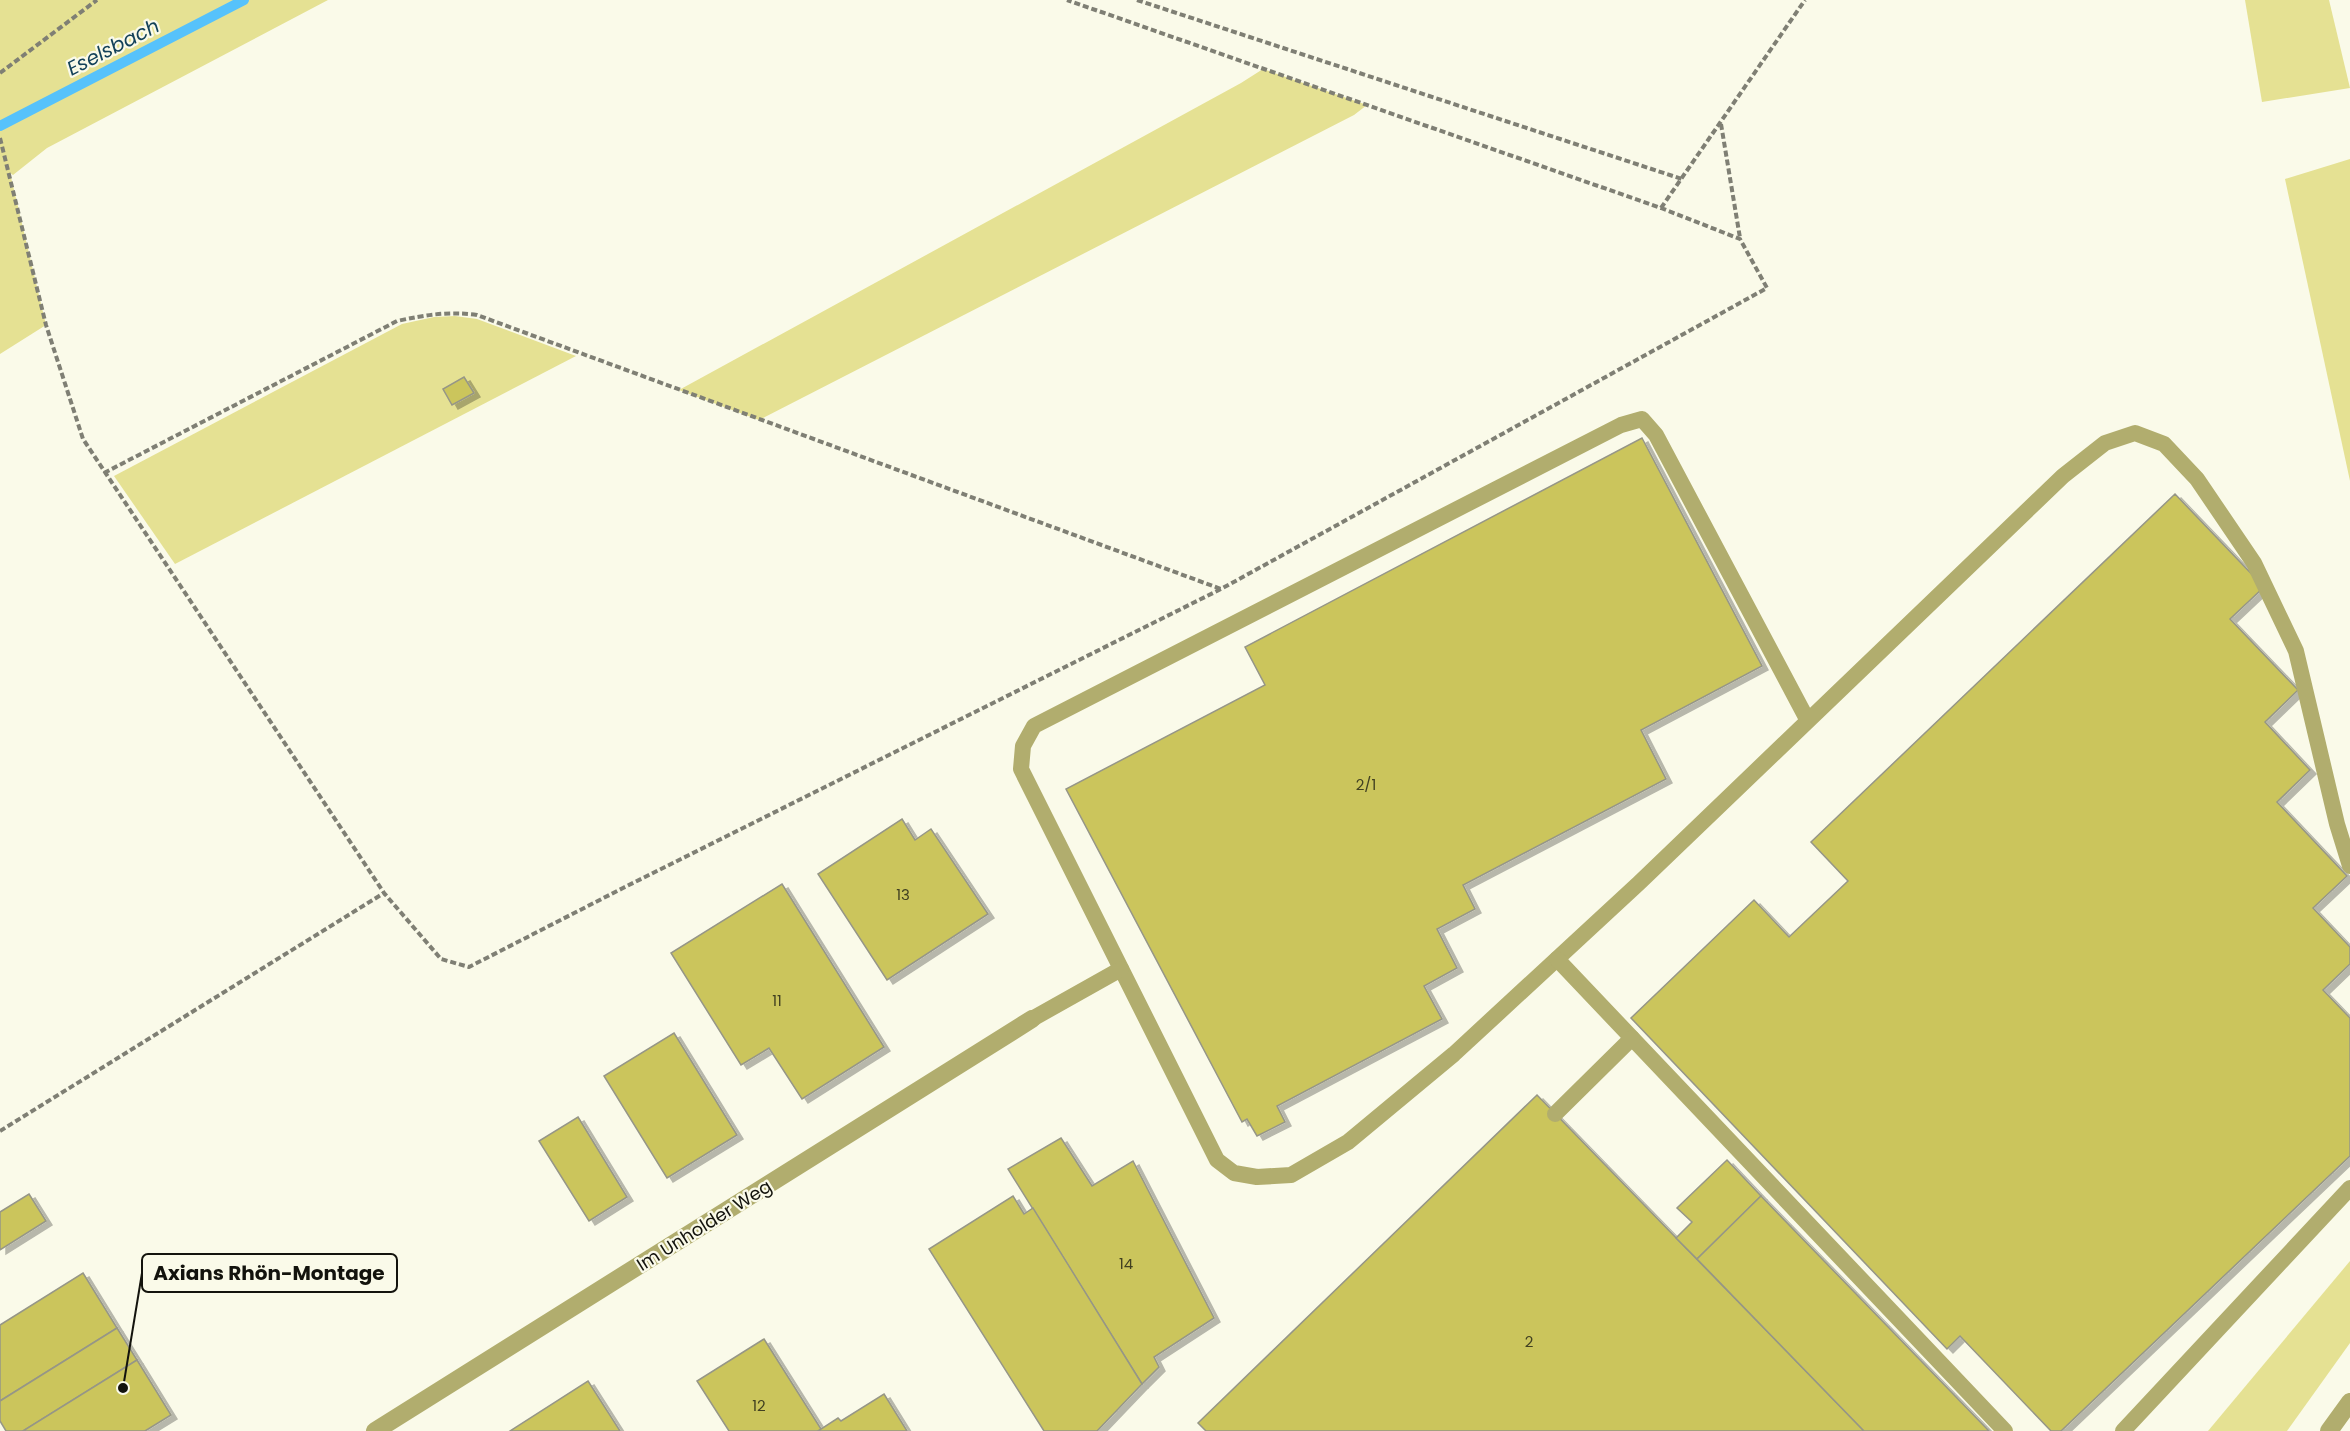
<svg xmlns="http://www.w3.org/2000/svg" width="2350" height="1431" font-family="Poppins,sans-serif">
<defs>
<filter id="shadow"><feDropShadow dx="6" dy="4" stdDeviation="0" flood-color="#0004"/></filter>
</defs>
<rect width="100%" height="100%" fill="#fafae9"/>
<g fill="#e5e193">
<path d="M0,0H328L47,148L13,175L10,173L46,325L0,354Z"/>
<path d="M2245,0H2329L2350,88L2262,102Z"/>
<path d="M1263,69L1367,105L1354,115L759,420L679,390L1241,83Z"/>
<path d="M2350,159V481L2285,179Z"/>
<path d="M455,316L477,319L576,356L175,564L114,476L402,324L434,317Z"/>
<path d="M2350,1261V1343L2287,1431H2208Z"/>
</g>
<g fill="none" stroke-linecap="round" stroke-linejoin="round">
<path stroke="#56c2fb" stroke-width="10" d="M0,126L244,0"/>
</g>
<g fill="#cbc55c" stroke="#969687" stroke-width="1.5" filter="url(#shadow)">
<path d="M464,377L474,393L452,405L443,389Z"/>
<path d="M1642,438L1762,666L1641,730L1666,779L1463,885L1475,909L1437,929L1457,968L1424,986L1442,1019L1277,1106L1285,1122L1257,1136L1247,1119L1242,1122L1066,789L1265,685L1245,647Z"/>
<path d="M2175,494L2264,587L2230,619L2298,690L2265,722L2310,770L2277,802L2347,876L2313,908L2350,947V964L2323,990L2350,1018V1156L2061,1431H2051L1960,1336L1947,1349L1631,1018L1754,900L1789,937L1848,881L1811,842Z"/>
<path d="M902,819L915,840L931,829L988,914L887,980L818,874Z"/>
<path d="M782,884L884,1047L802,1099L769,1048L741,1065L671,953Z"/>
<path d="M674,1033L737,1135L667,1178L604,1076Z"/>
<path d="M1537,1095L1864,1431H1206L1198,1423Z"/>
<path d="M578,1117L627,1197L589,1221L539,1141Z"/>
<path d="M1061,1138L1092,1186L1133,1161L1214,1318L1154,1357L1159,1367L1142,1384L1008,1169Z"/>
<path d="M1727,1160L1761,1196L1697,1259L1676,1238L1692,1222L1677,1208Z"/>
<path d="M29,1194L46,1221L0,1250V1212Z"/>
<path d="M1013,1196L1024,1214L1033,1208L1142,1384L1097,1431H1044L929,1249Z"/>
<path d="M1761,1196L1989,1431H1864L1697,1259Z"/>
<path d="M83,1273L117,1328L0,1401V1325Z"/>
<path d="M117,1328L137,1360L23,1431H6L0,1421V1401Z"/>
<path d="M764,1339L821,1429L818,1431H729L697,1381Z"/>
<path d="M137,1360L171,1415L145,1431H23Z"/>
<path d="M588,1381L620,1431H510Z"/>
<path d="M884,1394L907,1431H818L838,1418L841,1421Z"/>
</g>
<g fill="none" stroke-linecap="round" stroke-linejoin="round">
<g stroke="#7f7f74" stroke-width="4" stroke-dasharray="6 3" stroke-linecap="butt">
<path d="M1137,0L1682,179"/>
<path d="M0,73L97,0"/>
<path d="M1721,124L1740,238"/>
<path d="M0,138L46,325L83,439L384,893L441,959L469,967L623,888L1221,589L1767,288L1740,239L1661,208L1067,0"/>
<path d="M1661,208L1805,0"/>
<path d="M104,473L397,321C426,315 447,311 477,315L1221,589"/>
<path d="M0,1131L384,893"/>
</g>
<g stroke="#b1ad6e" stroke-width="16">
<path d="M1808,721L1656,435L1642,419L1621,425L1034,726L1023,746L1021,769L1217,1160L1234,1173L1257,1177L1291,1175L1348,1142L1454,1054L1639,883L2063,476L2105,443L2135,433L2164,444L2197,479L2254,563L2296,651L2337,824L2350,866"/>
<path d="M1557,959L2005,1431"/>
<path d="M1032,1019L1121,969"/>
<path d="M1555,1114L1632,1038"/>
<path d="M2123,1431L2350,1188"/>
</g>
<g stroke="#b1ad6e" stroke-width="18">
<path d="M375,1431L1032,1019"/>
<path d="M2329,1431L2350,1402"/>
</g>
</g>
<g text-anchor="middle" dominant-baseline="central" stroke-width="4.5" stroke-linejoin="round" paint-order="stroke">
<g font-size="15" fill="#414021">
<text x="1366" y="784">2/1</text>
<text x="903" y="894">13</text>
<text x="777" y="1000">11</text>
<text x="1126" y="1263">14</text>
<text x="1529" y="1341">2</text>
<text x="759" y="1405">12</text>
</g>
<g font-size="18" fill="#13130d" stroke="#fafae9">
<text transform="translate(704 1225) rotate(-32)">Im Unholder Weg</text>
</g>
<g font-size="20" font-style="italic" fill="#144259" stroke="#fafae9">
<text transform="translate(113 47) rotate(-27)">Eselsbach</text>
</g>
</g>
<path fill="none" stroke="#13130d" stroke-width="2" d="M123 1388L142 1273"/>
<circle fill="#13130d" stroke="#fafae9" stroke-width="2" cx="123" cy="1388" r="6"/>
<rect fill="#fafae9" stroke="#13130d" stroke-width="2" x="142" y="1254" width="255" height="38" rx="6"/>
<g font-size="20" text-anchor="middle" font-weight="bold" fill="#13130d">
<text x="269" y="1280">Axians Rhön-Montage</text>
</g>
</svg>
